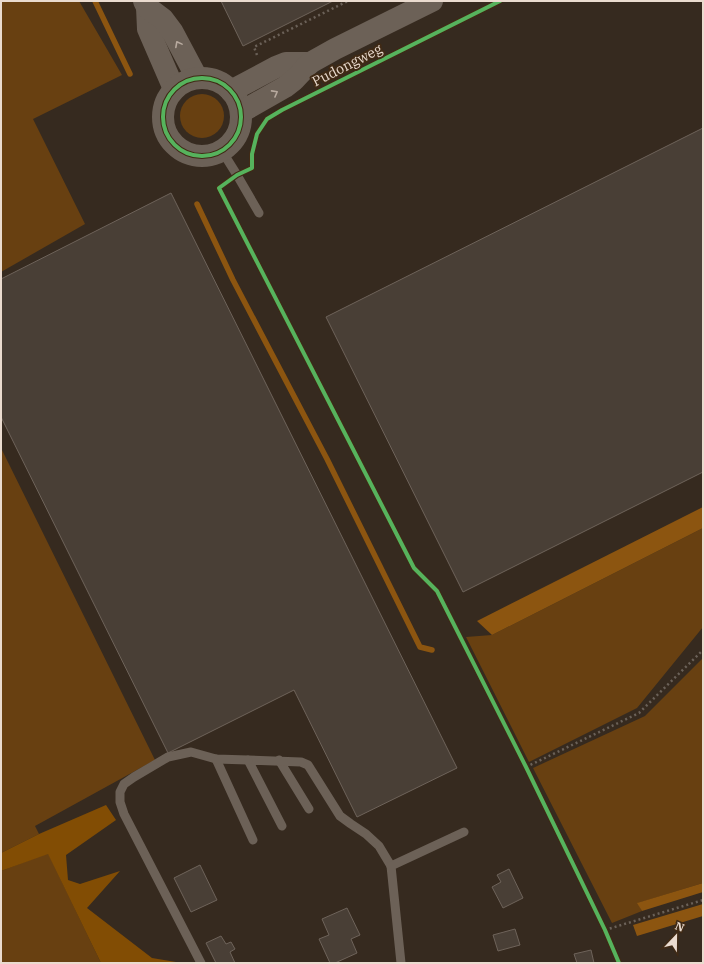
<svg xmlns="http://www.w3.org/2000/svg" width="704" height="964" font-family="'IBM Plex Serif',serif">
<rect width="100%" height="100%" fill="#362a1f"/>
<g fill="#684011">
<path d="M1,1H79L122,75L33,119L85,224L1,272Z"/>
<circle cx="202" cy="116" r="22"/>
<path d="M1,448L155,760L35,826L39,834L1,853Z"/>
<path d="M703,528V627L637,708L529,762L466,637L492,635Z"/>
<path d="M703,658V883L638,903L642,911L612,923L533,768L645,716Z"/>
<path d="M48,853L101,963H1V871Z"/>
</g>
<path fill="#824d04" d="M106,805L116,820L66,855L68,880L80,884L120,871L87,908L152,958L182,963H101L48,854L1,871V853L39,834Z"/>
<g fill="#8c5510">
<path d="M703,507V528L492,635L477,621Z"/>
<path d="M703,883V892L642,911L637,903Z"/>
<path d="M703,904V916L637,936L633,925Z"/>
</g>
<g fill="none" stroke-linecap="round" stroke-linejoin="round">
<g stroke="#8c5510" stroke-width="5.5">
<path d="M95,1L130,74"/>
<path d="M197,204L233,280L327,459L420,647L432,650"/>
</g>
</g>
<g fill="#493f36" stroke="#6e635a">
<path d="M221,1H333L243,46Z"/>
<path d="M703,128V472L463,592L326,317Z"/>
<path d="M171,193L457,768L357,817L294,690L168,753L1,417V279Z"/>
<path d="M200,865L217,900L191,912L174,878Z"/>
<path d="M509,869L523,898L503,908L492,887L501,882L497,875Z"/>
<path d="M347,908L360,935L351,939L357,953L335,963H330L319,939L329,935L322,919Z"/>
<path d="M515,929L520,945L498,951L493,935Z"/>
<path d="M221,936L226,944L231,942L235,949L230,952L235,963H216L206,943Z"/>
<path d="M591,950L594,963H577L574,954Z"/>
</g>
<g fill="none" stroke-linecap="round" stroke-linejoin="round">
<g stroke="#6b6158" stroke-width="2.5" stroke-dasharray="2 3" stroke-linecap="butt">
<path d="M257,55L254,47L348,1"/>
<path d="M526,767L639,713L703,650"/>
<path d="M605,930L703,900"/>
</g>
<g stroke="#6c6157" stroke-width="9">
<path d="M222,151L237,175L259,213"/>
<path d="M216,759L253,840"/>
<path d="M279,760L309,809"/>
<path d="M282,826L248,760L301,762L308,765L340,816L351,824L366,834L379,846L391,866"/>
<path d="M201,963L124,814L120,802V792L124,784L134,777L168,757L191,752L216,759L248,760"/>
<path d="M401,963L391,866L464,832"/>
</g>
<g stroke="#6c6157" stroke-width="22">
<path d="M144,1L147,7L148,29L174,89"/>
<path d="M147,7L163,19L172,31L197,78"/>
<circle cx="202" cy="117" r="39"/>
<path d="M231,91L276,67L286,63H310"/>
<path d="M241,112L285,87L294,80L310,63L335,49L432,1"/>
</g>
<g stroke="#402a15" stroke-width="6">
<g id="cycleway">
<path d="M500,1L282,110L267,119L257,134L252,154V168L237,175L219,188L414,568L437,591L526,767L605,930L619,963"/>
<circle cx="202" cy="117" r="39"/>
</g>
</g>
<use href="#cycleway" stroke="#56b35d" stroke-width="4"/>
</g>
<defs><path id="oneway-chevron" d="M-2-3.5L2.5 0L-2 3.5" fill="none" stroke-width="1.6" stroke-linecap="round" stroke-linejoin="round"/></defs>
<g stroke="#b8aa9f">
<use href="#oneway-chevron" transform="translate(178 44) rotate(-118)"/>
<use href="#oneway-chevron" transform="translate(275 93) rotate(-29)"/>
</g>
<g text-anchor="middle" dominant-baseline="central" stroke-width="4" stroke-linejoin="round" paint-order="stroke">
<g font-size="14" fill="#eadbcf" stroke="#402a15">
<text transform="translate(347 65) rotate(-27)">Pudongweg</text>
</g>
</g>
<rect width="704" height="964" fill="none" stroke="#eadbcf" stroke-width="4"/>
<g transform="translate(676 936) rotate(22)" stroke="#402a15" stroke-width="3" paint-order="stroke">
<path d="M0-3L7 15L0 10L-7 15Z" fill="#eadbcf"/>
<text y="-6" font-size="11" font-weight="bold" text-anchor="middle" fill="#eadbcf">N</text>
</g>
</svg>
